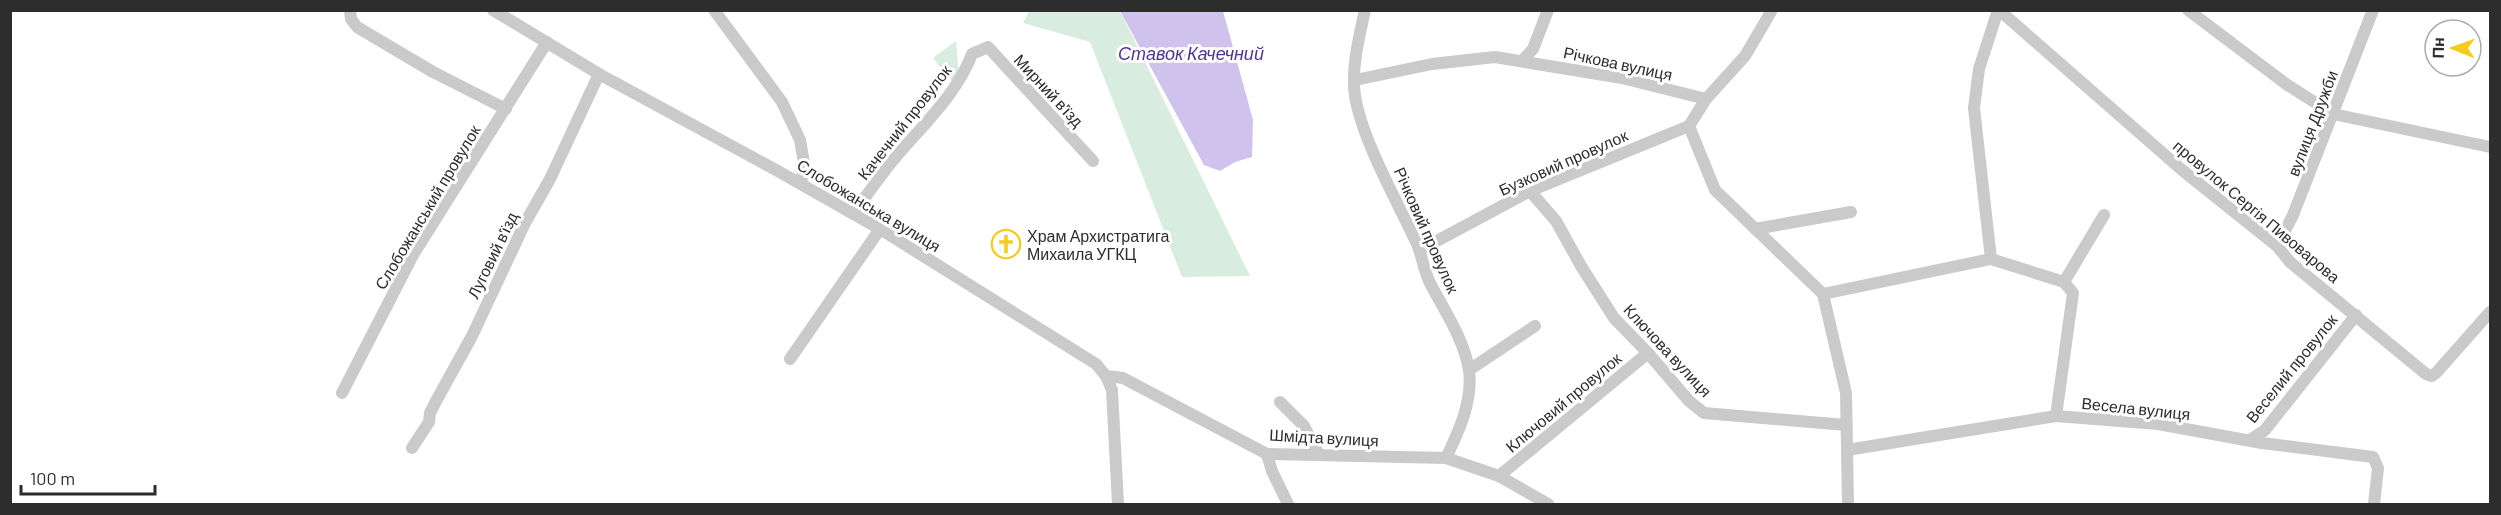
<svg xmlns="http://www.w3.org/2000/svg" width="2501" height="515" font-family="Barlow,sans-serif">
<rect width="100%" height="100%" fill="#fff"/>
<g fill="#d9ece0">
<path d="M1030,10L1120,11L1250,276L1182,277L1090,42L1023,23Z"/>
<path d="M956,41L959,75L954,84L933,58Z"/>
</g>
<path fill="#cfc3ee" d="M1120,11H1223L1253,120L1252,157L1235,162L1220,171L1204,165Z"/>
<g fill="none" stroke-linecap="round" stroke-linejoin="round">
<g stroke="#cacaca" stroke-width="12">
<path d="M350,10L351,19L357,27L433,72L506,109"/>
<path d="M493,10L599,74L776,170L880,229L1096,364L1106,376L1112,390L1118,504"/>
<path d="M714,10L782,102L800,140L804,163L801,184"/>
<path d="M1365,10C1359,38 1351,68 1355,96C1362,140 1398,203 1417,244C1422,256 1424,271 1430,283C1444,310 1464,339 1469,370C1473,401 1459,431 1446,458"/>
<path d="M1772,10L1745,56L1706,99L1689,126L1715,190L1823,294L1846,393L1848,504"/>
<path d="M1999,10L2182,170L2277,246L2290,262L2426,374L2432,376L2436,373L2490,312"/>
<path d="M2188,10L2286,84L2333,114L2490,147"/>
<path d="M1522,61L1533,49L1548,10"/>
<path d="M1355,80L1432,64L1495,57L1622,78L1706,99"/>
<path d="M1530,191L1556,221L1581,266L1614,318L1648,353L1689,401L1704,413L1846,425"/>
<path d="M853,214C867,195 880,176 895,158C923,125 957,94 972,54L988,47L1093,161"/>
<path d="M1755,229L1851,212"/>
<path d="M2277,246L2293,215L2373,10"/>
<path d="M1420,250L1530,191L1689,126"/>
<path d="M1991,259L1974,108L1979,69L1998,10"/>
<path d="M2064,282L2104,215"/>
<path d="M1823,294L1991,259L2064,282L2073,293L2056,416"/>
<path d="M790,359L880,229"/>
<path d="M1469,370L1535,326"/>
<path d="M1106,376L1123,378L1267,454L1446,458L1499,476L1548,504"/>
<path d="M342,393L413,255L547,42"/>
<path d="M1280,402L1304,426L1319,455"/>
<path d="M2250,440L2265,430L2356,315"/>
<path d="M412,448L429,422L430,413L435,403L472,336L525,223L550,179L599,74"/>
<path d="M1847,450L2056,416L2158,424L2262,443L2373,457L2378,468L2374,504"/>
<path d="M1267,454L1272,471L1288,504"/>
<path d="M1499,476L1648,353"/>
</g>
</g>
<defs>
<g id="church-ring" transform="scale(1.5)"><circle r="9.5" fill="#fff" stroke="#f5cc1e" stroke-width="1.5"/><path d="M-1.2-6h2.4v3.5h3.3v2.4h-3.3V6h-2.4V-.1h-3.3v-2.4h3.3Z" fill="#f5cc1e"/></g>
</defs>
<g fill-rule="evenodd">
<use href="#church-ring" x="1006" y="244"/>
</g>
<g text-anchor="middle" dominant-baseline="central" stroke-width="6" stroke-linejoin="round" paint-order="stroke">
<g font-size="16" fill="#2d2d2d" stroke="#fff">
<text transform="translate(1618 63) rotate(12)">Річкова вулиця</text>
<text transform="translate(1049 90) rotate(47)">Мирний в'їзд</text>
<text transform="translate(904 122) rotate(-52)">Качечний провулок</text>
<text transform="translate(2312 123) rotate(-69)">вулиця Дружби</text>
<text transform="translate(1563 162) rotate(-24)">Бузковий провулок</text>
<text transform="translate(869 205) rotate(31)">Слобожанська вулиця</text>
<text transform="translate(427 207) rotate(-59)">Слобожанський провулок</text>
<text transform="translate(2257 211) rotate(40)">провулок Сергія Пивоварова</text>
<text transform="translate(1427 230) rotate(66)">Річковий провулок</text>
<text transform="translate(492 255) rotate(-64)">Луговий в'їзд</text>
<text transform="translate(1668 350) rotate(47)">Ключова вулиця</text>
<text transform="translate(2291 368) rotate(-51)">Веселий провулок</text>
<text transform="translate(1563 402) rotate(-40)">Ключовий провулок</text>
<text transform="translate(2136 408) rotate(6)">Весела вулиця</text>
<text transform="translate(1324 437) rotate(3)">Шмідта вулиця</text>
</g>
<g font-size="16" fill="#2d2d2d" stroke="#fff" text-anchor="start">
<text x="1027" y="235">Храм Архистратига<tspan x="1027" dy="18">Михаила УГКЦ</tspan></text>
</g>
<g font-size="18" font-style="italic" fill="#4f3496" stroke="#fff">
<text x="1191" y="53">Ставок Качечний</text>
</g>
</g>
<rect width="2501" height="515" fill="none" stroke="#2d2d2d" stroke-width="24"/>
<g transform="translate(2453 48) rotate(271)"><circle r="28" fill="#ffffff" stroke="#ababab" stroke-width="1.5"/>
<path d="M0-4.5L10 22L0 15L-10 22Z" fill="#f5cc1e"/>
<text y="-9" font-size="16" font-weight="bold" text-anchor="middle" fill="#2d2d2d">Пн</text>
</g>
<path d="M21 485v9h134v-9" fill="none" stroke="#2d2d2d" stroke-width="3"/>
<text x="30" y="485" font-size="18" fill="#2d2d2d" stroke="#ffffff" stroke-width="4.5" paint-order="stroke">100 m</text>
</svg>
